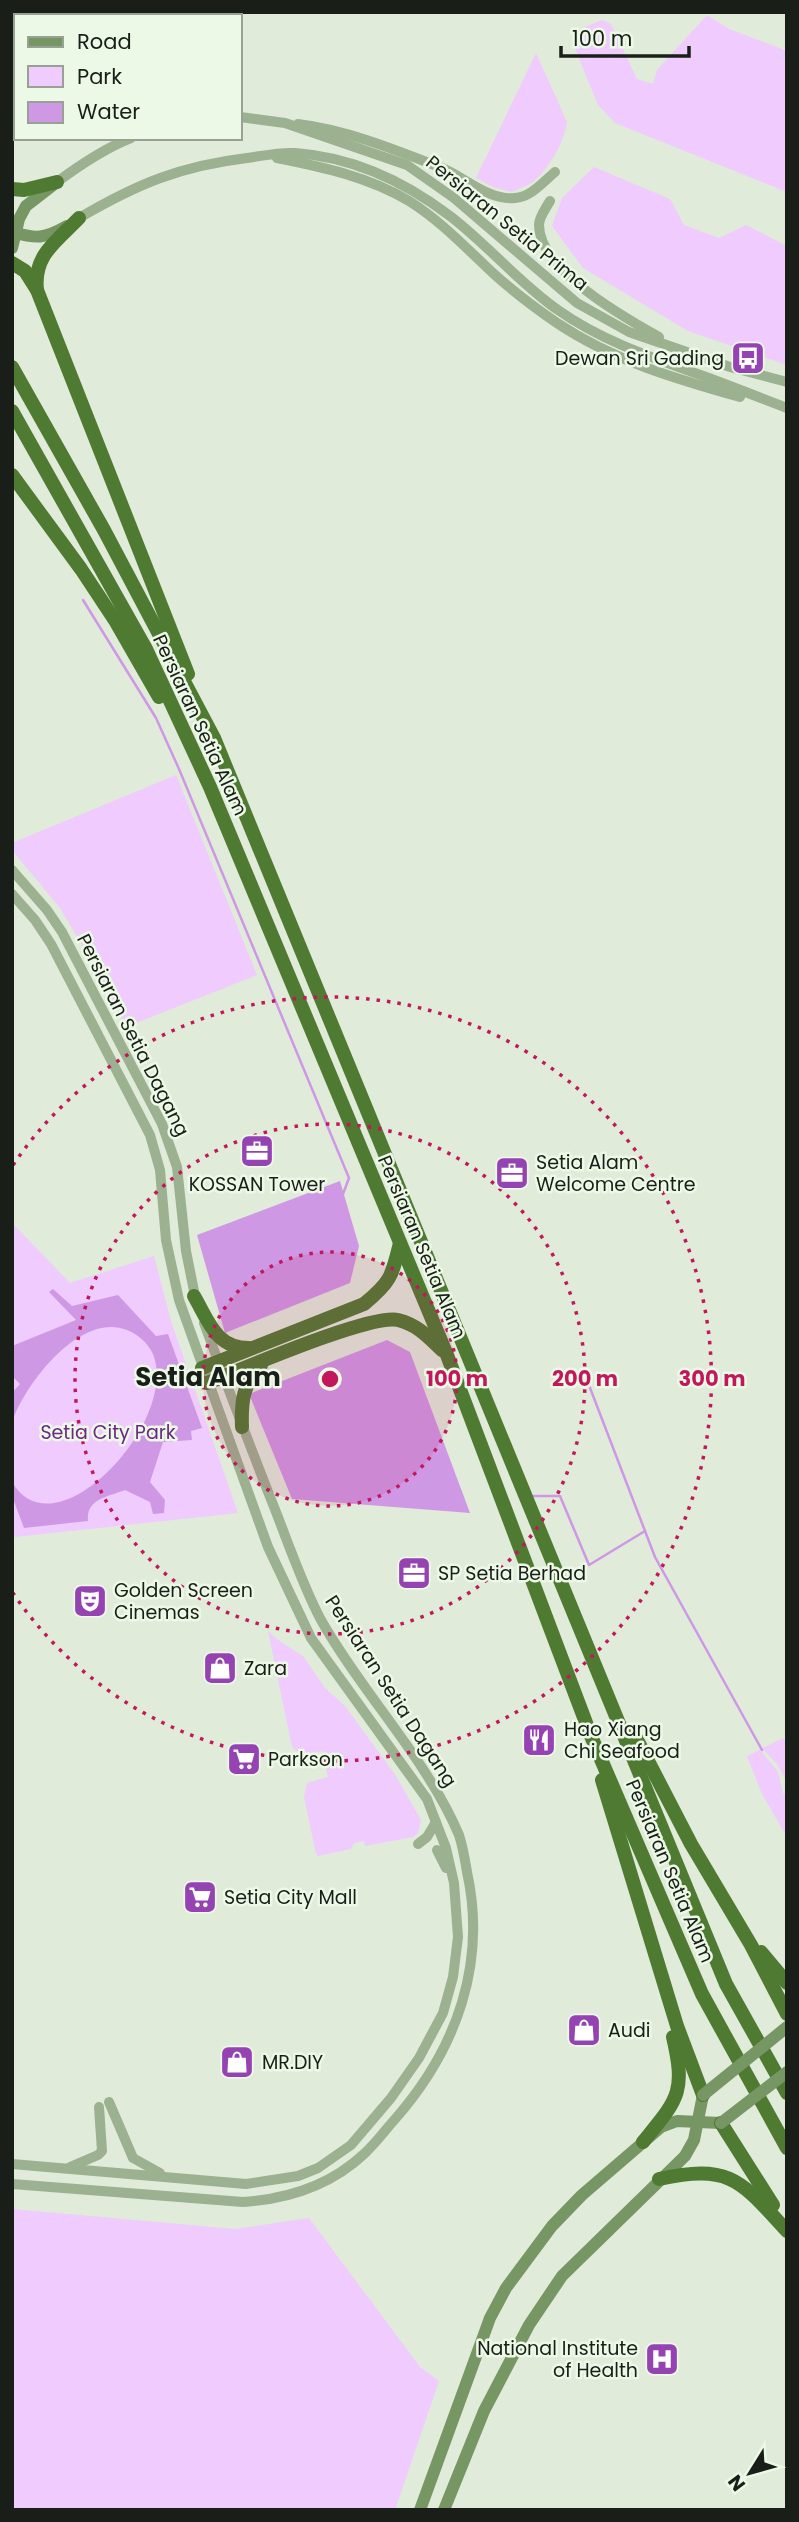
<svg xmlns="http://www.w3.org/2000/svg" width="799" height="2522" font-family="Poppins,sans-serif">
<rect width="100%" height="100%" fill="#e0ebda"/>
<g fill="#efcbfe">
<path d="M707,15L729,29L787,51V192L615,123L598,105L572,41L575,31L602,20L611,24L637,79L653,84L657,70Z"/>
<path d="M536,53L567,122C564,143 549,169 533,182C527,186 518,189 512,192L493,187L476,178Z"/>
<path d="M594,167L670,199L684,225L719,238L746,225L787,246V365L688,331L583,268L552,226L562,198Z"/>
<path d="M176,775L257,975L126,1027L98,972L60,908L12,850V843Z"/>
<path d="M12,1223L70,1283L154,1256L171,1321L238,1513L15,1537L12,1529Z"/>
<path d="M268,1631L278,1640L303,1656L325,1688L345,1706L396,1776L421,1820L418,1833L413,1837L365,1846L364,1841L354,1843L351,1849L318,1856L316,1854L304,1797L307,1783L328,1777L322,1751L302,1755L292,1747Z"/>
<path d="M783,1738L787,1744V1782L777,1764L764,1750L761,1751L778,1772L783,1793L787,1795V1837L762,1794L747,1756Z"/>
<path d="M12,2209L235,2229L309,2218L420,2367L439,2381L395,2510H12Z"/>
</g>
<g fill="#cf98e5">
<path d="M340,1181L359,1246L350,1283L225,1333L197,1235Z"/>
<path d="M53,1289L72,1306L118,1295L156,1336L168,1334L202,1428L191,1431L192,1440L163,1442L150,1482L165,1500L164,1513L153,1514L150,1502L125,1490C107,1497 86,1499 88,1521L24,1528L12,1496V1482C55,1556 180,1421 153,1354C147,1342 139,1335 127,1330C80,1311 25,1384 12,1422V1393L20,1384L12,1376V1346L76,1320L49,1292Z"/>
<path d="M387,1340L410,1352L470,1513L292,1499L249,1394Z"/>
</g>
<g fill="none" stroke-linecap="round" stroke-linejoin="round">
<g stroke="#cf98e5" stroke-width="2.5">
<path d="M83,600L156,718L179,769L349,1178L343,1194"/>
<path d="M587,1380L655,1557L762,1750"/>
<path d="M532,1496H560L589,1565L645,1531"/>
</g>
<g stroke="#9bb18f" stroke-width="10">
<path d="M240,117L285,123L407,165L454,198L577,303L629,332L730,367L787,382"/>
<path d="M298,124C347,130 396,150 442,168C464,177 489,201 515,198C531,197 543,182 555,172"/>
<path d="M277,158C323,167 369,177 409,201C441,221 467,249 494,274C514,292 535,308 557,323C614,361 676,379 740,397"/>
<path d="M57,182C80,165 105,148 131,138"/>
<path d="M550,201C546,208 539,217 539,225C539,270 625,318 659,337"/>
<path d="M79,218C137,184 180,166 247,158C262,156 279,152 295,153C352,157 404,181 450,216C488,245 518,282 558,310C599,339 645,355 692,372C724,383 755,396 787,408"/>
<path d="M12,870L47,910L62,932L162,1124L177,1167L186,1251L196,1301"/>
<path d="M12,894L35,920L51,944L150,1135L160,1170L166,1240L179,1300L268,1547L311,1638L427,1799L446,1848L454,1883L458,1937L453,1977L443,2013L419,2058L391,2098L351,2145L318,2168L298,2176L246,2184L12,2164"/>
<path d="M418,1844L427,1837L436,1822"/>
<path d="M437,1850L446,1868"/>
<path d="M109,2102L133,2158L160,2173"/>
<path d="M70,2167L98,2155L102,2151L99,2107"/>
<path d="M12,2184L243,2202C288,2199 331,2185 364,2154C376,2143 386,2129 396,2118C457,2048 487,1963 467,1872C465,1860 463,1847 459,1835C427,1759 362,1693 321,1620C303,1586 290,1548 276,1512C251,1449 227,1386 204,1323"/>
</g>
<g stroke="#769663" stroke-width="12">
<path d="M12,232C37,239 44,239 67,226"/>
<path d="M12,248L19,219L26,206L57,182"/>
<path d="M420,2510L490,2318L506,2288L552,2226L582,2195L661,2127L677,2121L721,2123"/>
<path d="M444,2510L484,2411L529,2325L562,2276L685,2156L694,2140L703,2095"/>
</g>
<g stroke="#4f7a32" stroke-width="14">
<path d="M12,189L24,190L57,182"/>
<path d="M12,263L25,271L37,290L188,674"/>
<path d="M37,290C33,255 57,241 79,218"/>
<path d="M12,367L104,530L214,738L726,1984L787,2093"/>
<path d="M12,411L146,649L210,787L447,1355L591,1736L702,1994L787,2148"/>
<path d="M12,475L81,569L116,622L159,697"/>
<path d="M194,1296C209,1322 216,1348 249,1348"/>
<path d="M202,1368L364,1304C391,1282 392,1276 400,1243"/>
<path d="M207,1383C241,1370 369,1314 398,1320C418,1325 428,1337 442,1350"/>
<path d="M242,1427C241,1401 243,1384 261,1365"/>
<path d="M632,1730L691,1844L751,1945L787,2014"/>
<path d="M602,1780L677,2026L703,2095"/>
<path d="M761,1952L787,1983"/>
<path d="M721,2123L773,2205"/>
<path d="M643,2142C678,2099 686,2093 673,2037"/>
<path d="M659,2179C731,2164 740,2180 787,2231"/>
</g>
<g stroke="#769663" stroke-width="12">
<path d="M703,2095L787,2027"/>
<path d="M721,2123L787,2072"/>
</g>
</g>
<circle cx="330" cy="1379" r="127" fill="#c2185b" fill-opacity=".12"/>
<g fill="none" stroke="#c2185b" stroke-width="3.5" stroke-dasharray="3.5 7">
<circle cx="330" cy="1379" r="127"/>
<circle cx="330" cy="1379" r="255"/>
<path d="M13 1165A382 382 0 1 1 13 1593"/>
</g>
<defs>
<g id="bus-square" transform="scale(1.75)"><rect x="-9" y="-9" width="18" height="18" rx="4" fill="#9543b3" stroke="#edf9e7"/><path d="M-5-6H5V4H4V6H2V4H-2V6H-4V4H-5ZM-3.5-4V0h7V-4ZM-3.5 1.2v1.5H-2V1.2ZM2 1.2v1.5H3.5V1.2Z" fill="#fff"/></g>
<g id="office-square" transform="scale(1.75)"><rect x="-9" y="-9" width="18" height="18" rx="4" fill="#9543b3" stroke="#edf9e7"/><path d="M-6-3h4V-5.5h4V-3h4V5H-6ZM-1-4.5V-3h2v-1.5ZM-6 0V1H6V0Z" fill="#fff"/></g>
<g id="theatre-square" transform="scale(1.75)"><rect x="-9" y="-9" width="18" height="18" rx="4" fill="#9543b3" stroke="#edf9e7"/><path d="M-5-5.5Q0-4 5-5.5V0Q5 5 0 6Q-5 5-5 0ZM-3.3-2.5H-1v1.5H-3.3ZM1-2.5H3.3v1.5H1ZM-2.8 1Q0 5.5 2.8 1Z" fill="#fff"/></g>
<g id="shop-square" transform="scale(1.75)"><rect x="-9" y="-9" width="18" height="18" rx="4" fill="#9543b3" stroke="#edf9e7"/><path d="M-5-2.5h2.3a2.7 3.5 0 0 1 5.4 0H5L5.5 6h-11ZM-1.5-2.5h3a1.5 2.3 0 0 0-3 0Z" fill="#fff"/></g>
<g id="restaurant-square" transform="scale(1.75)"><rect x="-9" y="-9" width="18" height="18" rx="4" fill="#9543b3" stroke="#edf9e7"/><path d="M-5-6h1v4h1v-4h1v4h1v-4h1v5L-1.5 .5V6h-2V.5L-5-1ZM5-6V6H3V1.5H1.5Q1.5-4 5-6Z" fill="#fff"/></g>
<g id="supermarket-square" transform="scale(1.75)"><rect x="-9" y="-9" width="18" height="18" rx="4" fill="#9543b3" stroke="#edf9e7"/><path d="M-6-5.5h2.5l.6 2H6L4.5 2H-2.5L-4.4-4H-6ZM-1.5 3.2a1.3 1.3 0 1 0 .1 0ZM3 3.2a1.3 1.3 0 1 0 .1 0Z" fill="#fff"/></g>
<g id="hospital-square" transform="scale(1.75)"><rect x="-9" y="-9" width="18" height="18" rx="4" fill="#9543b3" stroke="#edf9e7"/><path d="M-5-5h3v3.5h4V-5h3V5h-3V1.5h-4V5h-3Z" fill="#fff"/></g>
</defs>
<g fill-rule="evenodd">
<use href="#bus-square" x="748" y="358"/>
<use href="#office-square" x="257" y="1151"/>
<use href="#office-square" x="512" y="1173"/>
<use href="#office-square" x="414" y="1573"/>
<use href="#theatre-square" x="90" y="1601"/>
<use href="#shop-square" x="220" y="1668"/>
<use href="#restaurant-square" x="539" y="1740"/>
<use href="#supermarket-square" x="244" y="1759"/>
<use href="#supermarket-square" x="200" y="1897"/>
<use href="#shop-square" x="584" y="2030"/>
<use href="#shop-square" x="237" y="2062"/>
<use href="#hospital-square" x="662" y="2359"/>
</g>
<g text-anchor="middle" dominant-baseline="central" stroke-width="5" stroke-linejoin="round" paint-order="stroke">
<g font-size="19" fill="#1a1e18" stroke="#edf9e7">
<text transform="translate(507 223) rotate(39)">Persiaran Setia Prima</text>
<text transform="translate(200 725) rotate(65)">Persiaran Setia Alam</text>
<text transform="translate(133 1035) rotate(63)">Persiaran Setia Dagang</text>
<text transform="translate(422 1247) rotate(67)">Persiaran Setia Alam</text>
<text transform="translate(391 1691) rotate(57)">Persiaran Setia Dagang</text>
<text transform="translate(670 1871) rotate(67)">Persiaran Setia Alam</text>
</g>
<g font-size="19" fill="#1a1e18" stroke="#edf9e7" text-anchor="start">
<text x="724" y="358" text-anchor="end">Dewan Sri Gading</text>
<text x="536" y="1162">Setia Alam<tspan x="536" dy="22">Welcome Centre</tspan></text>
<text x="257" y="1184" text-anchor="middle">KOSSAN Tower</text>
<text x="438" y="1573">SP Setia Berhad</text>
<text x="114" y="1590">Golden Screen<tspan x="114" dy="22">Cinemas</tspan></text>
<text x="244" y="1668">Zara</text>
<text x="564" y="1729">Hao Xiang<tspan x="564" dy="22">Chi Seafood</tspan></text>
<text x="268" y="1759">Parkson</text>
<text x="224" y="1897">Setia City Mall</text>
<text x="608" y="2030">Audi</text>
<text x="262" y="2062">MR.DIY</text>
<text x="638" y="2348" text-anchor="end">National Institute<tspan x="638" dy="22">of Health</tspan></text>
</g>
<g font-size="19" fill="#6b2982" stroke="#edf9e7">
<text x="108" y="1432">Setia City Park</text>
</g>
<g font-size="26" font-weight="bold" fill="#1a1e18" stroke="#edf9e7">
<text x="208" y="1377">Setia Alam</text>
</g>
</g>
<circle cx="330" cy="1379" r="10" fill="#c2185b" stroke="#edf9e7" stroke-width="3.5"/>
<g font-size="21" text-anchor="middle" font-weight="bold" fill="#c2185b" stroke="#edf9e7" stroke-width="5" stroke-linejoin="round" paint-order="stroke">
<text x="457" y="1386">100 m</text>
<text x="585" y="1386">200 m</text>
<text x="712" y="1386">300 m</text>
</g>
<rect width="799" height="2522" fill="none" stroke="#1a1e18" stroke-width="28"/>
<rect x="14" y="14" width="228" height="126" fill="#edf9e7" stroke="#99a194" stroke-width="2"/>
<rect x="28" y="37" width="35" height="10" fill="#769663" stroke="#99a194" stroke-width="2"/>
<text x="77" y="49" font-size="21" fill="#1a1e18">Road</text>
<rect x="28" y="66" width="35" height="21" fill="#efcbfe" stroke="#99a194" stroke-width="2"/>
<text x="77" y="84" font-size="21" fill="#1a1e18">Park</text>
<rect x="28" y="102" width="35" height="21" fill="#cf98e5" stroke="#99a194" stroke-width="2"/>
<text x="77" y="119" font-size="21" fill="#1a1e18">Water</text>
<g transform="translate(750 2473) rotate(233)" stroke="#edf9e7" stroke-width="5" paint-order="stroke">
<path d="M0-5L12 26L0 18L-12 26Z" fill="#1a1e18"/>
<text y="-10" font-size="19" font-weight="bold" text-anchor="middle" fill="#1a1e18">N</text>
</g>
<path d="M561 46v10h128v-10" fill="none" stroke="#1a1e18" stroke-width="3.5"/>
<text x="572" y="46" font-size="21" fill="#1a1e18" stroke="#edf9e7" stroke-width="5" paint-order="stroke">100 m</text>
</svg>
